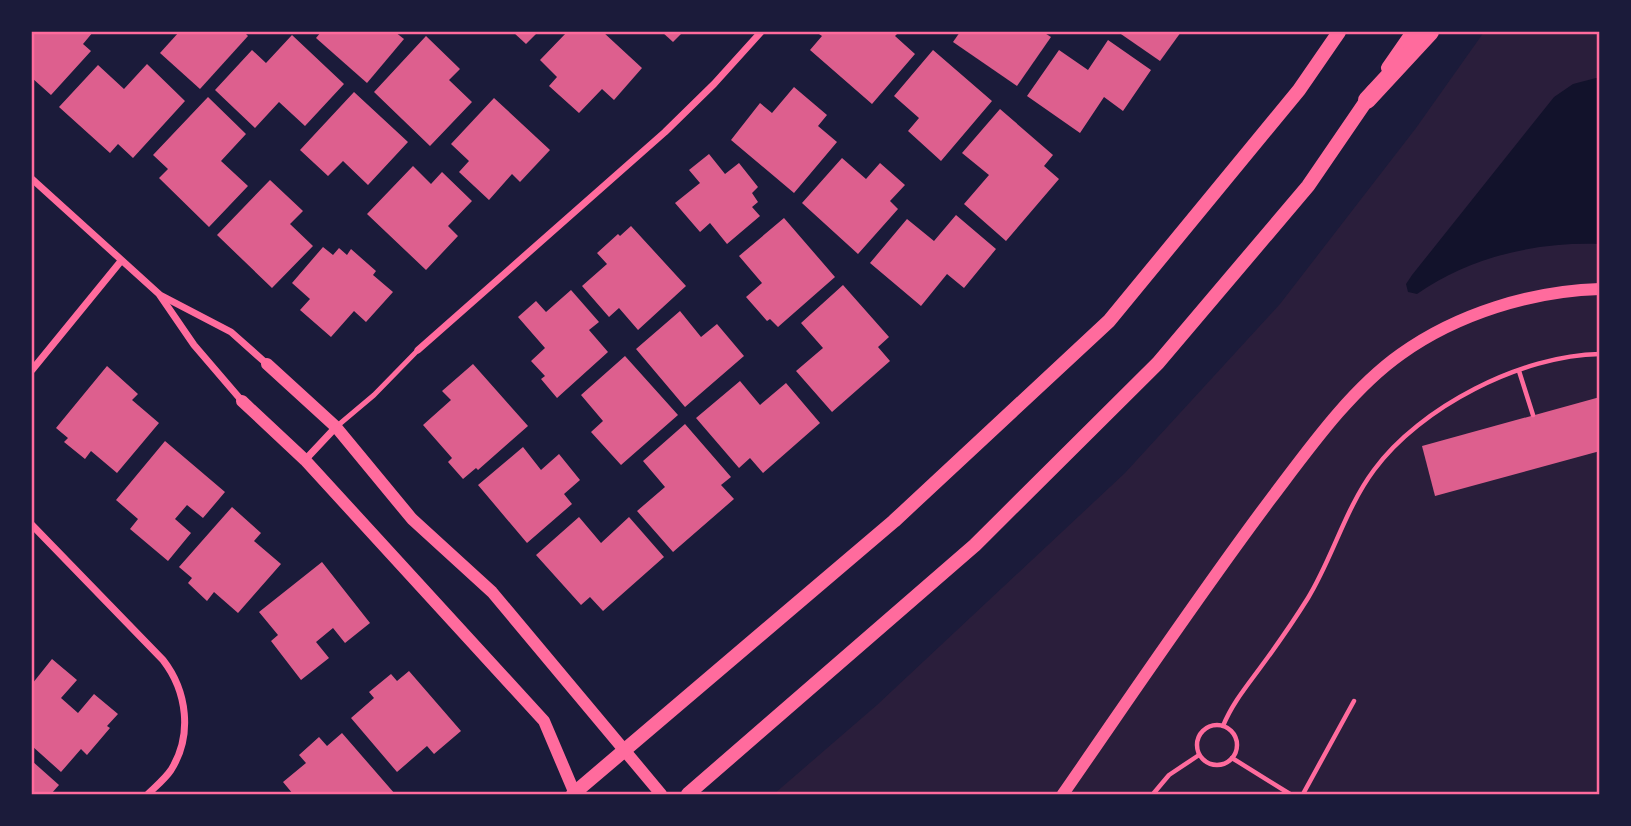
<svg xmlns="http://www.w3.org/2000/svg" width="1631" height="826" font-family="Overpass,sans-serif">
<rect width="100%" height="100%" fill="#1b1b3a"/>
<path fill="#2a1e3b" d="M1484,32H1599V794H774L877,705L1125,473L1280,304L1416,128Z"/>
<path fill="#12122b" d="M1596,78H1600L1599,244C1535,242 1470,257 1417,294L1408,292L1406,284L1412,275L1554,97L1573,84Z"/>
<g fill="#dd5f8e">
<path d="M32,32H93L83,44L91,51L51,95L32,78Z"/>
<path d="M179,32H244L248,36L200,89L160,53Z"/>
<path d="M321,32H395L404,39L367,83L316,38Z"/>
<path d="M513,32H538L526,44Z"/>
<path d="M567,32H603L642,68L614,100L602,89L579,113L549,86L557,77L540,60Z"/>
<path d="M662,32H683L673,42Z"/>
<path d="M822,32H899L895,36L915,54L872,104L810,50L822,36L819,34Z"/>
<path d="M960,32H1043L1051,37L1017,86L953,42Z"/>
<path d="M1118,32H1181L1160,61Z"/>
<path d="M292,35L344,84L305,126L279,102L255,128L215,90L252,50L266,63Z"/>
<path d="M426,36L460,69L449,80L472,102L430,146L374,92Z"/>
<path d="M1108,40L1151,70L1123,111L1104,97L1080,133L1027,96L1059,50L1088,70Z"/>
<path d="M933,50L992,101L941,161L908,131L919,118L894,96Z"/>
<path d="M147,64L185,101L133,158L118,144L110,153L59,107L98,65L124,89Z"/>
<path d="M794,87L827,115L818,126L837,142L794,193L731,140L760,103L772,113Z"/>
<path d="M354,92L408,142L368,185L343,161L328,176L300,150Z"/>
<path d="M208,97L246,134L221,161L248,186L209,227L159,178L168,169L153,155Z"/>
<path d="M494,98L550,150L520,182L512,174L489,200L459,172L469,161L451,144Z"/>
<path d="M1000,109L1053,155L1044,166L1059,179L1006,241L964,204L989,175L962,153Z"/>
<path d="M709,154L725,174L739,163L758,187L752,193L758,202L752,207L760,216L727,244L710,223L700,232L675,203L700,183L689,170Z"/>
<path d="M842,158L866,179L880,163L905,185L890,201L898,209L858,254L802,203Z"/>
<path d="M413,166L431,184L442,172L472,201L448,226L458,236L426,270L367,214Z"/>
<path d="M270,180L303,211L290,224L313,246L272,288L217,235Z"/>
<path d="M956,215L996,249L964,288L947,274L921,306L870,263L907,219L934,241Z"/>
<path d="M784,218L835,277L778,327L770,319L767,321L746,297L762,283L739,256Z"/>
<path d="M631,226L686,286L638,330L619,308L609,317L582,286L607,264L597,253L618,234L620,236Z"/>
<path d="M323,247L333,255L339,248L347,255L351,249L376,271L373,275L393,292L366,322L354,311L331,337L300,310L310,299L292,283Z"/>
<path d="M843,285L889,337L878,347L890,361L832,412L796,371L823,348L801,323Z"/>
<path d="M571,290L599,322L589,330L608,352L557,398L541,379L545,376L531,361L545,348L518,317L536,301L546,312Z"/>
<path d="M680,311L701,337L717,324L744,356L685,407L636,349Z"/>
<path d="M625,356L678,415L621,465L591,432L603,421L581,395Z"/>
<path d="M473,364L528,426L478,470L476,468L463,479L448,462L452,458L423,425L451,400L442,391Z"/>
<path d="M107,366L138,394L132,400L159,423L117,473L91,451L85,459L64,442L68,438L56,428Z"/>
<path d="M740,381L760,405L786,383L820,423L763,473L750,458L739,468L696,418Z"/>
<path d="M1600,397V451L1435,496L1422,446Z"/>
<path d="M685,424L731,477L721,485L734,499L673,552L637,511L665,487L643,461Z"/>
<path d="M165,441L225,492L203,518L187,505L175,519L191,533L168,561L130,529L138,519L116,500Z"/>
<path d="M523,447L541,470L559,454L580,480L564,494L572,504L527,543L478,485Z"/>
<path d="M232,507L261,533L254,541L281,564L238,613L214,592L207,601L188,583L192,578L179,567Z"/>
<path d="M579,517L601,543L629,517L664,557L603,611L590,597L581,605L536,555Z"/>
<path d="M322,562L370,623L345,643L333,628L316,642L329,658L301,680L271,641L278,635L259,612Z"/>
<path d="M52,659L77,680L61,698L78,713L94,694L118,714L107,726L110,728L87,755L81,749L61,772L32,746V684Z"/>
<path d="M409,671L461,731L434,754L427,746L397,772L351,718L374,698L369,692L391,674L397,681Z"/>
<path d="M342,733L395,794H293L283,782L306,763L299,755L319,737L327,746Z"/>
<path d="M32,761L59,785L51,794H32Z"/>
</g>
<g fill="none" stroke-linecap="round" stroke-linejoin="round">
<g stroke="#ff6b9d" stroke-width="4.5">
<path d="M1519,371L1533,415"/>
<circle cx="1217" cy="745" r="20"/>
<path d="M1223,726C1232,704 1246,687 1260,668C1277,645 1293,622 1308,598C1333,557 1345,509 1374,470C1420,407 1522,355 1600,354"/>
<path d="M1232,758L1290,794"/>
<path d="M1153,794L1169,775L1199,755"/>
<path d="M1303,794L1354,701"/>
</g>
<path stroke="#ff6b9d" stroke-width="5" d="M336,427L374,395L418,350"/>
<g stroke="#ff6b9d" stroke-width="7">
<path d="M32,179L159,294L194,345L242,401"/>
<path d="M162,296L231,332L267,364"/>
<path d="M418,350L665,132L714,84L761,32"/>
<path d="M32,370L121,261"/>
<path d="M305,460L336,427"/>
<path d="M32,525L163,660C187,691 193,735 171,770C165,779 155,787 148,794"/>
</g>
<g stroke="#ff6b9d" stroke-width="12">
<path d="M267,364L336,427L412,519L492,592L661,794"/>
<path d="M242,401L305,460L544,721L575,794"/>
<path d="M1063,794C1131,696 1198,596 1270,500C1308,450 1350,390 1401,354C1457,314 1531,291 1600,289"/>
</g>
<g stroke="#ff6b9d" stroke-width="14">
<path d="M1388,68L1413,32"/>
<path d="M573,794L894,521L1109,321L1299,90L1339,32"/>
<path d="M688,794L975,545L1158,363L1308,186L1373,91"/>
</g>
<path stroke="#ff6b9d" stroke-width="18" d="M1367,100L1430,32"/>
</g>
<rect width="1631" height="826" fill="none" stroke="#1b1b3a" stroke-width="66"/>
<rect x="33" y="33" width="1565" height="760" fill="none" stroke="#ff6b9d" stroke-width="2.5"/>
</svg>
